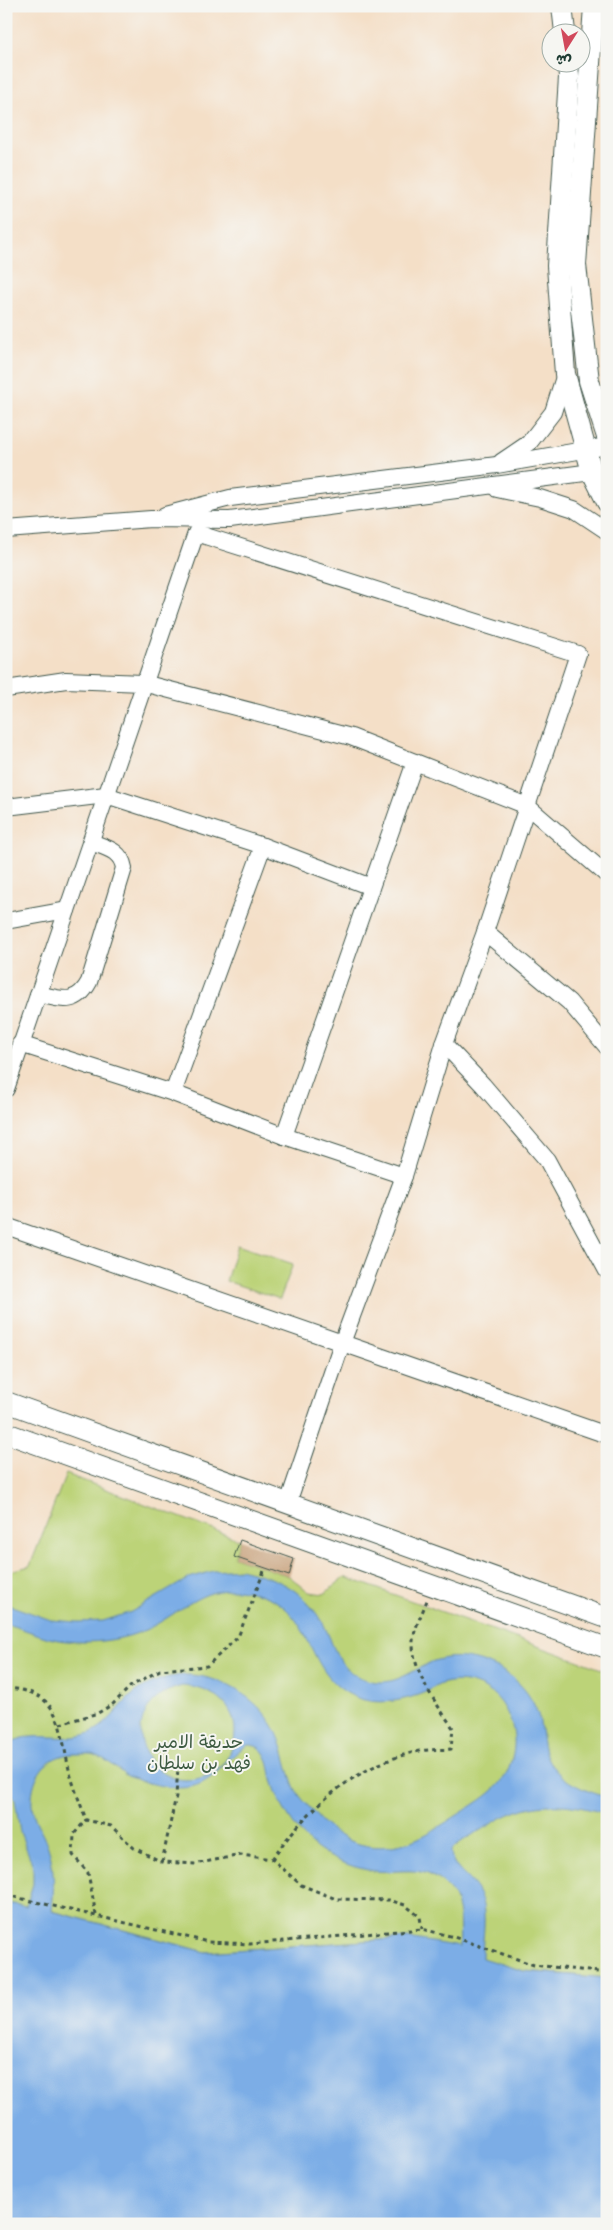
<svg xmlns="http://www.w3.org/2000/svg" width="613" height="2230" font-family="'Playpen Sans','Playpen Sans Arabic',sans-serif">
<rect width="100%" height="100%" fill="#f6f6f2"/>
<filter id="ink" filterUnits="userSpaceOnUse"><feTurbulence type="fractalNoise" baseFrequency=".02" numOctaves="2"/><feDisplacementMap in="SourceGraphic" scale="10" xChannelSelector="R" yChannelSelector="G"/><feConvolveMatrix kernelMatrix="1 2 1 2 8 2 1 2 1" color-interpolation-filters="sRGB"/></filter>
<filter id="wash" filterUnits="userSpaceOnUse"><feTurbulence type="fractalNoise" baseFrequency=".0096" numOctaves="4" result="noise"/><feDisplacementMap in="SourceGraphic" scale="20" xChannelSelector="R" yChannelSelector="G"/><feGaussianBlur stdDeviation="1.12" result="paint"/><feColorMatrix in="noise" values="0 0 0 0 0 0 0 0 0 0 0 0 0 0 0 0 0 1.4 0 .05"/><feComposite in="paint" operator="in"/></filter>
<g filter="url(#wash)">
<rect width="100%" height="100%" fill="#f4dfc7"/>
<g fill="#bcd378" stroke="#6e8856">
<path d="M237,1245L293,1264L280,1299L226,1281Z"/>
<path d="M66,1474L240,1540L234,1557L289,1576L309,1592L324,1594L345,1577L607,1671V1978L524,1971L408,1938L206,1952L52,1911L6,1903V1572L30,1566Z"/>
</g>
<path fill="#7bade6" stroke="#4d758d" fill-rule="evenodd" d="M240,1569C263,1575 287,1581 304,1599C311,1606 318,1615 323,1623C334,1644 337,1670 364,1679C390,1688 405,1675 427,1664C452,1651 484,1659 506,1673C523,1684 536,1702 540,1722C542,1734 542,1747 548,1759C559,1781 585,1791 607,1797V1814C561,1800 527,1800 486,1827C474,1834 462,1840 451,1850C451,1870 470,1876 478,1892C489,1910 482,1937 482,1958L524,1971L607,1978V2224H6V1903L26,1906L33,1884V1866L20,1832L15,1800L10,1790L6,1787V1744C14,1741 22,1737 31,1737C52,1735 73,1742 94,1731C109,1723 118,1708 131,1696C145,1683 171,1674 190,1675C225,1677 262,1701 277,1733C285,1750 287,1770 295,1788C298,1795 305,1802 310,1808C334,1841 371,1856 411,1841C430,1834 449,1820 467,1809C485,1798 504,1785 510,1765C517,1746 515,1727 505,1709C494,1688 468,1677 445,1683C439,1684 433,1688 428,1691C405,1701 376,1707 353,1696C298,1671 320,1596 236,1590C202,1588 183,1610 155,1625C126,1642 82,1646 49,1638C35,1634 21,1628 6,1624V1604L51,1620L78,1622L103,1621L131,1612L189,1578L213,1571ZM182,1686C214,1687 243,1709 233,1745C229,1759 219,1771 206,1776C145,1800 108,1705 182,1686ZM248,1745C255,1745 260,1747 264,1753C270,1761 270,1776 274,1786C281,1809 299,1836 319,1850C332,1859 351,1867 368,1870C398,1876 421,1861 446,1886C451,1891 456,1898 457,1905C461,1918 459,1934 460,1947L408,1938L206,1952L52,1911C54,1889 55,1868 48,1847C42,1830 30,1817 32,1797C34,1771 50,1753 78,1754C85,1754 93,1753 100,1757C113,1763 121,1775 135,1779C145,1783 170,1788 179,1788C215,1788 222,1759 248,1745Z"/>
<g id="blocks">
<path fill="#cba784" d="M240,1540L294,1559L289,1576L234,1557Z"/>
</g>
</g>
<g filter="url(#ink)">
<use href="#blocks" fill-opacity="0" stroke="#3f554a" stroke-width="1"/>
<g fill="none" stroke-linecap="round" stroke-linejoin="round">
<g stroke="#3f554a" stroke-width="18">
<g id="minor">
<path d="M501,462L529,443L553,412L565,374"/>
<path d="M497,489L540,498L574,509L607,531"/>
<path d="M165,515L230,498L497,465L607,446"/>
<path d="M6,530L151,519L230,520L607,470"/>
<path d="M6,689L66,680L143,683L351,737L527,806L607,875"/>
<path d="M6,807L106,795L263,846"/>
<path d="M6,921L67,910"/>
<path d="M485,932L569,1002L607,1047"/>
<path d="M38,994C61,999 76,1006 89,982L124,868C121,850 106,848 91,842"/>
<path d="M20,1044L173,1093L284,1136L404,1176"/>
<path d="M444,1044L483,1085L547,1160L607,1271"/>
<path d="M6,1089L196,533L578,654L485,932L444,1044L404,1176L342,1343L288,1503"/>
<path d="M173,1093L263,846L371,887"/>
<path d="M284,1136L415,762"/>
<path d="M6,1226L607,1435"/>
</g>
</g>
<g stroke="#3f554a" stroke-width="22">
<g id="tertiary">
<path d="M562,6L565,32"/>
<path d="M594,6L576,265L589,381L607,437"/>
<path d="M568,62L569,77L557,266L565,374L592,472L607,502"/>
<path d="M6,1402L607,1618"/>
<path d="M6,1433L607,1648"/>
</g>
</g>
<g stroke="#3f554a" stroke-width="3" stroke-dasharray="4 4" stroke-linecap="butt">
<path d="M6,1688C59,1691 59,1722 68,1765C72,1783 80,1802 86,1820"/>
<path d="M60,1724L98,1713L113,1704L131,1686L160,1670L207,1666L238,1637L264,1571"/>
<path d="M272,1859C307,1808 358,1763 420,1751C430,1749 441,1750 451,1749L453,1728C436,1703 412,1672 413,1641C414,1628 423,1612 427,1600"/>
<path d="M162,1862L176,1796L178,1767"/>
<path d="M6,1895L208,1942L250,1944L422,1929L454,1937L534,1965L607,1973"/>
<path d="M607,1907V1921"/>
<path d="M96,1915L88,1873L73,1855L74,1834L86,1820L111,1826L134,1848L162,1862L195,1864L241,1855L272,1859L301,1885L336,1899L389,1900L405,1905L420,1917L422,1929"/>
</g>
<use href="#minor" stroke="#fff" stroke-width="16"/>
<use href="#tertiary" stroke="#fff" stroke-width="20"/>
</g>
</g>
<g text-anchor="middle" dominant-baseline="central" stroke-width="4" stroke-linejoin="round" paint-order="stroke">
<g font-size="18" fill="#3e5b42" stroke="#f6f6f2">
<text x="199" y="1740">حديقة الامير<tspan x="199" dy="21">فهد بن سلطان</tspan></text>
</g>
</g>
<rect width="613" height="2230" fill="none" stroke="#f6f6f2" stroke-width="25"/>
<g transform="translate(566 48) rotate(191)"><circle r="24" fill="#f6f6f2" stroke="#a0aca6"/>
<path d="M0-4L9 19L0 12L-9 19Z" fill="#d1495b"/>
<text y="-8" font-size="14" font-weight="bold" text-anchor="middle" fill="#1f3d34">ش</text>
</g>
</svg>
